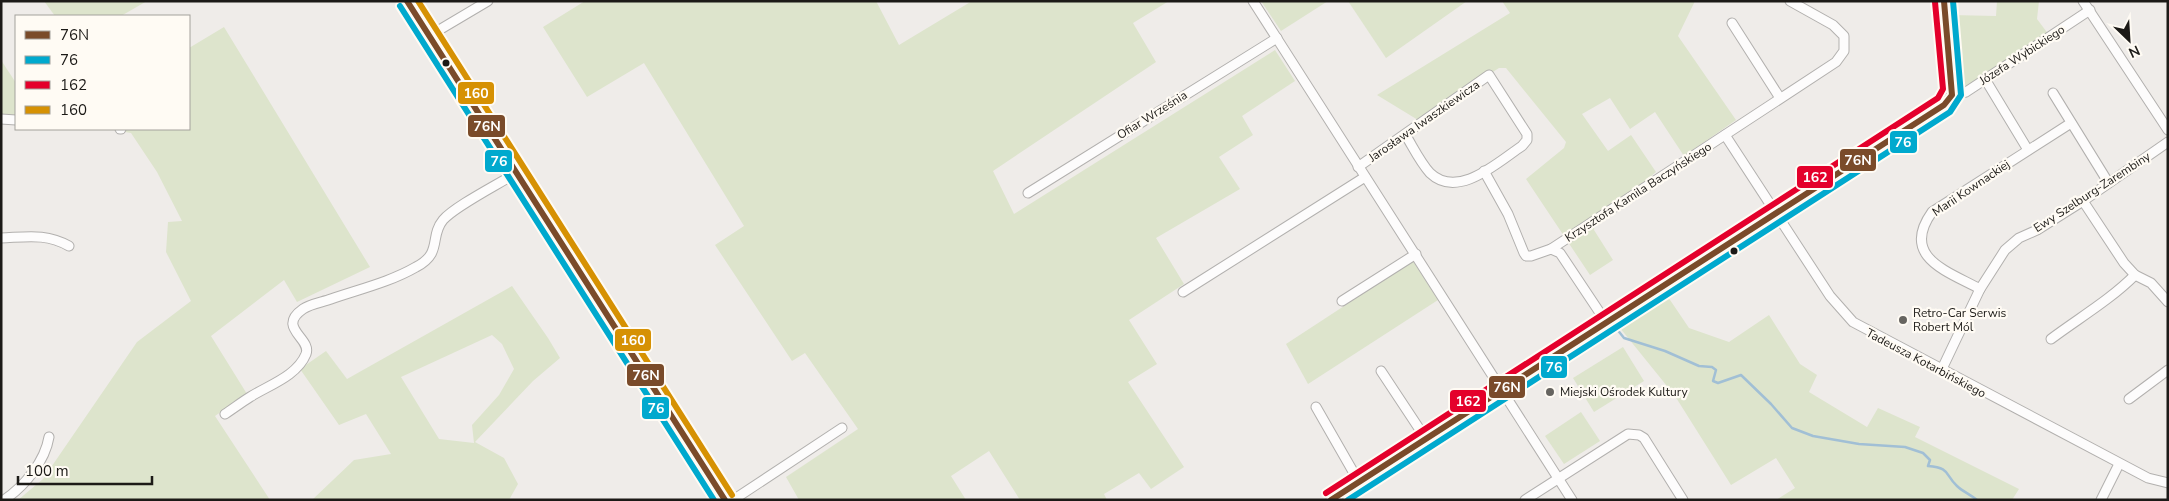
<svg xmlns="http://www.w3.org/2000/svg" width="2169" height="501" font-family="'Nunito Sans',sans-serif">
<rect width="100%" height="100%" fill="#efece9"/>
<g fill="#dde4cc" fill-rule="evenodd">
<path d="M44,1H147L121,16H55Z"/>
<path d="M585,1H876L899,45L972,1H1169L1133,23L1156,62L993,171L1014,214L1275,50L1295,81L1242,116L1253,135L1219,157L1240,189L1156,238L1184,284L1129,320L1157,364L1128,382L1184,467L1151,489L1139,473L1104,494L1107,500H1020L989,451L951,476L966,500H799L786,477L858,429L805,353L792,361L715,245L744,226L644,63L587,97L543,27Z"/>
<path d="M1261,1H1328L1281,31Z"/>
<path d="M1348,1H1467L1386,58Z"/>
<path d="M1502,1H1695L1678,36L1736,120L1684,156L1655,112L1630,129L1610,98L1582,114L1608,151L1631,135L1656,172L1595,223L1594,230L1613,260L1590,275L1526,179L1564,148L1566,142L1506,68H1499L1418,120L1377,95L1510,13Z"/>
<path d="M1997,1H2039L2037,19L2049,35L1963,90L1956,87L1951,15L1996,16Z"/>
<path d="M224,27L370,267L297,302L284,280L211,336L247,394L215,416L270,500H18L43,479L137,342L191,301L166,252L168,222L182,221L157,172L131,133L108,129H189V48Z"/>
<path d="M1,60L16,83V115L1,114Z"/>
<path d="M1413,261L1438,300L1308,384L1286,344Z"/>
<path d="M512,286L548,338L560,358L533,381L475,442L504,458L518,484L509,500H312L354,460L391,454L366,414L339,425L300,369L326,351L347,379ZM492,335L502,344L514,369L499,395L472,425L474,443L439,439L401,377Z"/>
<path d="M1664,291L1689,328L1729,342L1769,315L1800,364L1817,375L1809,392L1867,427L1878,408L1920,427L1915,437L2019,489L2012,500H1776L1795,488L1776,458L1731,485L1675,396L1616,323Z"/>
<path d="M1623,347L1644,381L1594,412L1573,378Z"/>
<path d="M1581,412L1600,441L1564,464L1545,436Z"/>
</g>
<g fill="none" stroke-linecap="round" stroke-linejoin="round">
<path stroke="#a1bfd5" stroke-width="2.5" d="M1616,328L1624,338L1665,351L1699,366L1712,367L1716,370L1713,381L1718,383L1741,375L1771,404L1792,428L1813,436L1859,444L1905,447L1923,453L1930,460L1928,466C1951,468 1944,474 1957,486C1962,491 1971,495 1977,500"/>
<g stroke="#b2b0ae" stroke-width="11">
<g id="minor">
<path d="M407,1L725,500"/>
<path d="M1253,1L1572,500"/>
<path d="M2083,1L2168,130"/>
<path d="M1732,23L1780,98"/>
<path d="M429,36L488,1"/>
<path d="M1985,79L2028,150"/>
<path d="M2053,93L2108,182"/>
<path d="M1952,95L1966,92L2090,10"/>
<path d="M1,119L16,120"/>
<path d="M120,129H121"/>
<path d="M1725,135L1830,296L1853,322L2148,478L2168,483"/>
<path d="M1358,167L1489,75L1527,134V140L1522,146C1498,162 1458,200 1430,173C1420,162 1413,147 1405,134"/>
<path d="M1484,171L1508,214L1524,253L1526,256H1531L1551,249L1560,253L1606,322"/>
<path d="M1028,193L1277,38"/>
<path d="M2083,201L2124,263L2135,275L2151,283L2168,302"/>
<path d="M1,238C27,237 46,233 69,246"/>
<path d="M1551,249L1836,62L1844,51V36L1833,25L1790,1"/>
<path d="M1980,289C1947,271 1900,257 1932,212L2071,123"/>
<path d="M1183,292L1365,177"/>
<path d="M1342,301L1416,254"/>
<path d="M2051,339C2079,318 2110,300 2135,275"/>
<path d="M1381,371L1426,439"/>
<path d="M1941,371L1980,289L2005,250L2019,238L2037,230L2083,201L2168,142"/>
<path d="M2129,399L2168,370"/>
<path d="M1316,407L1359,482"/>
<path d="M225,414C234,408 242,402 250,397C269,385 297,376 306,354C312,338 276,328 303,309C310,304 323,302 331,299C360,289 390,282 416,267C443,253 429,237 443,220C455,206 499,184 516,173"/>
<path d="M4,500C25,486 45,461 49,437"/>
<path d="M733,500L842,428"/>
<path d="M1331,500L1944,105L1952,95V89L1944,1"/>
<path d="M1525,500L1628,434L1639,435L1644,438L1683,500"/>
<path d="M2101,500L2119,464"/>
</g>
</g>
<use href="#minor" stroke="#fdfcfc" stroke-width="9"/>
<g stroke="#fffbf4" stroke-width="10">
<g id="bus-1">
<path d="M407,1L725,500"/>
<path d="M1331,500L1944,105L1952,95L1944,1"/>
</g>
</g>
<g stroke="#fffbf4" stroke-width="10">
<g id="bus-2">
<path d="M400,6L714,500"/>
<path d="M1348,500L1950,112L1961,95L1953,1"/>
</g>
</g>
<g stroke="#fffbf4" stroke-width="10">
<path id="bus-3" d="M1326,493L1938,98L1943,89L1935,2"/>
</g>
<g stroke="#fffbf4" stroke-width="10">
<path id="bus-4" d="M418,1L732,495"/>
</g>
<use href="#bus-1" stroke="#7a4b2a" stroke-width="6"/>
<use href="#bus-2" stroke="#00a9ce" stroke-width="6"/>
<use href="#bus-3" stroke="#e4002b" stroke-width="6"/>
<use href="#bus-4" stroke="#d69103" stroke-width="6"/>
</g>
<g fill="#1c1a17" stroke="#fffbf4" stroke-width="2">
<circle cx="446" cy="63" r="4.5"/>
<circle cx="1734" cy="251" r="4.5"/>
</g>
<g fill="#666460" stroke="#fffbf4" stroke-width="2">
<circle cx="1903" cy="320" r="5"/>
<circle cx="1550" cy="392" r="5"/>
</g>
<g text-anchor="middle" dominant-baseline="central" stroke-width="4.5" stroke-linejoin="round" paint-order="stroke">
<g font-size="12" fill="#1c1a17" stroke="#fffbf4">
<text transform="translate(2022 55) rotate(-33)">Józefa Wybickiego</text>
<text transform="translate(1152 115) rotate(-32)">Ofiar Września</text>
<text transform="translate(1424 121) rotate(-35)">Jarosława Iwaszkiewicza</text>
<text transform="translate(1971 188) rotate(-34)">Marii Kownackiej</text>
<text transform="translate(1638 192) rotate(-33)">Krzysztofa Kamila Baczyńskiego</text>
<text transform="translate(2092 192) rotate(-33)">Ewy Szelburg-Zarembiny</text>
<text transform="translate(1926 363) rotate(28)">Tadeusza Kotarbińskiego</text>
</g>
<g font-size="12" fill="#1c1a17" stroke="#fffbf4" text-anchor="start">
<text x="1913" y="313">Retro-Car Serwis<tspan x="1913" dy="14">Robert Mól</tspan></text>
<text x="1560" y="392">Miejski Ośrodek Kultury</text>
</g>
</g>
<g stroke="#fffbf4" stroke-width="2">
<rect x="457" y="81" width="38" height="24" rx="5" fill="#d69103"/>
<rect x="467" y="114" width="39" height="24" rx="5" fill="#7a4b2a"/>
<rect x="1889" y="130" width="29" height="24" rx="5" fill="#00a9ce"/>
<rect x="1839" y="148" width="38" height="24" rx="5" fill="#7a4b2a"/>
<rect x="484" y="149" width="29" height="24" rx="5" fill="#00a9ce"/>
<rect x="1796" y="165" width="38" height="24" rx="5" fill="#e4002b"/>
<rect x="614" y="328" width="38" height="24" rx="5" fill="#d69103"/>
<rect x="1540" y="355" width="28" height="24" rx="5" fill="#00a9ce"/>
<rect x="626" y="363" width="39" height="24" rx="5" fill="#7a4b2a"/>
<rect x="1488" y="375" width="38" height="24" rx="5" fill="#7a4b2a"/>
<rect x="1449" y="389" width="38" height="24" rx="5" fill="#e4002b"/>
<rect x="641" y="396" width="29" height="24" rx="5" fill="#00a9ce"/>
</g>
<g font-size="14" text-anchor="middle" font-weight="bold" fill="#fff">
<text x="476" y="98">160</text>
<text x="487" y="131">76N</text>
<text x="1903" y="147">76</text>
<text x="1858" y="165">76N</text>
<text x="499" y="166">76</text>
<text x="1815" y="182">162</text>
<text x="633" y="345">160</text>
<text x="1554" y="372">76</text>
<text x="646" y="380">76N</text>
<text x="1507" y="392">76N</text>
<text x="1468" y="406">162</text>
<text x="656" y="413">76</text>
</g>
<rect width="2169" height="501" fill="none" stroke="#1c1a17" stroke-width="5"/>
<rect x="15" y="15" width="175" height="115" fill="#fffbf4" stroke="#a4a19c"/>
<rect x="25" y="31" width="25" height="8" fill="#7a4b2a" stroke="#a4a19c"/>
<text x="60" y="40" font-size="15" fill="#1c1a17">76N</text>
<rect x="25" y="56" width="25" height="8" fill="#00a9ce" stroke="#a4a19c"/>
<text x="60" y="65" font-size="15" fill="#1c1a17">76</text>
<rect x="25" y="81" width="25" height="8" fill="#e4002b" stroke="#a4a19c"/>
<text x="60" y="90" font-size="15" fill="#1c1a17">162</text>
<rect x="25" y="106" width="25" height="8" fill="#d69103" stroke="#a4a19c"/>
<text x="60" y="115" font-size="15" fill="#1c1a17">160</text>
<g transform="translate(2129 40) rotate(155)" stroke="#fffbf4" stroke-width="4" paint-order="stroke">
<path d="M0-4L9 19L0 12L-9 19Z" fill="#1c1a17"/>
<text y="-8" font-size="14" font-weight="bold" text-anchor="middle" fill="#1c1a17">N</text>
</g>
<path d="M18 476v8h134v-8" fill="none" stroke="#1c1a17" stroke-width="2.5"/>
<text x="25" y="476" font-size="15" fill="#1c1a17" stroke="#fffbf4" stroke-width="4" paint-order="stroke">100 m</text>
</svg>
